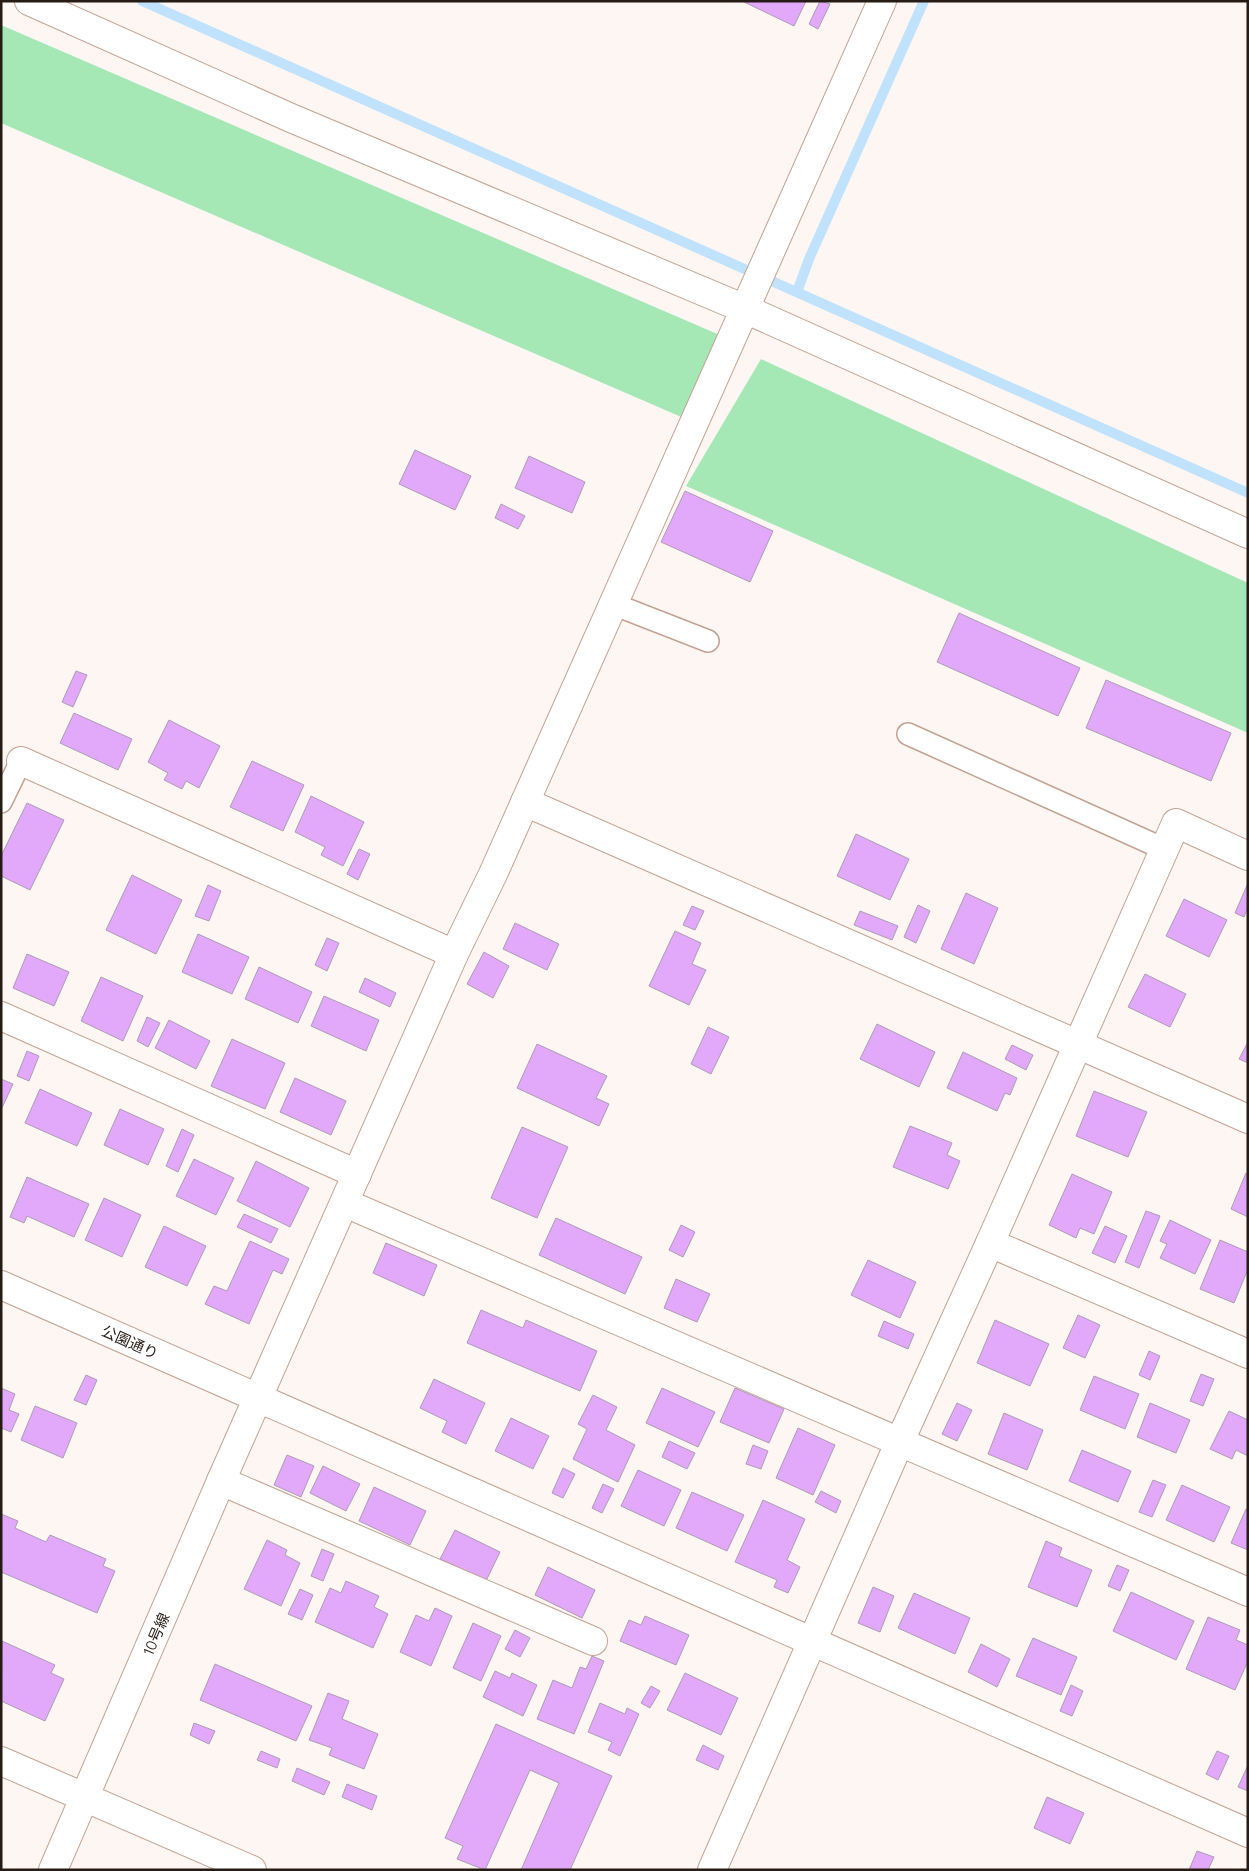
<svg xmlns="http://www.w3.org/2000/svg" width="1249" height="1871" font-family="Quicksand,'Noto Sans JP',sans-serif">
<rect width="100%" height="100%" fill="#fdf6f3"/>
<g fill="#a5e8b5">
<path d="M1,25L722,336L686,419L1,123Z"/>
<path d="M761,359L1248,583V733L686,486Z"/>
</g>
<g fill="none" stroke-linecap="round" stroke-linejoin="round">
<g stroke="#c1e2fc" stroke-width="10">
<path d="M142,1L1248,493"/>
<path d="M797,292L809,259L924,1"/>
</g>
</g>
<g fill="#e2a8f9" stroke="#ae9cb5">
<path d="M742,1H806L794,26Z"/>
<path d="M820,1L830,4L818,29L809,24Z"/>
<path d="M415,450L471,476L455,510L399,484Z"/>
<path d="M529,456L585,482L572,513L515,488Z"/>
<path d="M685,491L773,531L750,582L661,542Z"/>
<path d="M501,504L525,516L518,529L495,518Z"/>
<path d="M959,613L1080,668L1058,716L937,662Z"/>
<path d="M76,671L87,675L73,707L62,702Z"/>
<path d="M1106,680L1231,733L1211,781L1086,728Z"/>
<path d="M74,713L132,739L118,770L60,743Z"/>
<path d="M169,720L220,746L199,788L186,781L182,789L164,780L168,773L148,762Z"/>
<path d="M252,761L304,785L283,831L230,807Z"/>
<path d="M311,796L364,822L343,866L321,855L325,847L295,832Z"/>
<path d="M27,803L64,820L30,890L1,876V856Z"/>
<path d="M856,834L909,859L890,900L837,876Z"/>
<path d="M359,849L370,854L358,880L347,874Z"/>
<path d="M132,875L182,900L156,954L106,930Z"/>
<path d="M1248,883V907L1244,917L1235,913Z"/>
<path d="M208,885L221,891L209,921L195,916Z"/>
<path d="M966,893L998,908L974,964L941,949Z"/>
<path d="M1184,899L1227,920L1209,957L1166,936Z"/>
<path d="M918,905L930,911L916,943L904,937Z"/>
<path d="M692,906L704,911L695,930L683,925Z"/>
<path d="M860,911L898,926L892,940L854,925Z"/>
<path d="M515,923L559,944L547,970L503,949Z"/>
<path d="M675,931L701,943L692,964L706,970L689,1005L649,986Z"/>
<path d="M198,934L249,957L232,994L182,972Z"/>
<path d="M327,938L339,943L327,971L315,965Z"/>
<path d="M484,952L509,966L493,998L467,984Z"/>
<path d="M27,954L69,972L54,1006L13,988Z"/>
<path d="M259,967L312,992L298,1023L245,999Z"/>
<path d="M1145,974L1186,994L1170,1027L1128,1007Z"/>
<path d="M101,977L143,996L123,1041L81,1021Z"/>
<path d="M365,978L396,993L390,1007L359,992Z"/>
<path d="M324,996L379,1020L366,1051L311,1026Z"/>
<path d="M147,1017L160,1023L148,1047L137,1041Z"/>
<path d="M169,1020L210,1041L196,1069L155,1048Z"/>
<path d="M877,1024L935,1052L919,1087L860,1059Z"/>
<path d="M708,1027L729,1037L711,1074L691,1064Z"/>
<path d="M232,1039L285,1063L265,1109L211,1086Z"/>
<path d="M1248,1042V1063L1239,1059Z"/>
<path d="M537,1044L607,1076L596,1098L609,1104L599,1126L517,1088Z"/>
<path d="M1012,1045L1033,1055L1026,1070L1005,1059Z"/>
<path d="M27,1051L39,1056L29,1081L17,1076Z"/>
<path d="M963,1052L1017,1078L1010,1095L1005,1093L997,1111L947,1088Z"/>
<path d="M295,1078L346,1101L331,1135L280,1112Z"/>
<path d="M1,1079L13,1084L1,1110Z"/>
<path d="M40,1089L92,1113L77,1146L25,1123Z"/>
<path d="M1094,1091L1147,1112L1128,1157L1076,1136Z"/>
<path d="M120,1109L164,1129L148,1165L104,1145Z"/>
<path d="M910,1126L952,1143L947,1155L960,1161L948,1189L893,1167Z"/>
<path d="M522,1127L568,1147L537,1218L491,1198Z"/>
<path d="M182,1129L194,1135L178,1172L166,1166Z"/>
<path d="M194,1159L234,1178L216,1215L176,1196Z"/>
<path d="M256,1161L309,1188L290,1227L237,1201Z"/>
<path d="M1246,1173L1248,1174V1217L1231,1209Z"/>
<path d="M1072,1174L1112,1192L1094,1234L1080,1228L1076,1238L1049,1225Z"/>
<path d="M27,1177L89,1204L74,1237L27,1216L24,1223L10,1217Z"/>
<path d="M104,1198L141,1215L122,1257L85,1240Z"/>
<path d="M1146,1211L1160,1216L1139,1268L1125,1262Z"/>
<path d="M244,1214L278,1229L271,1243L237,1227Z"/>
<path d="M556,1218L642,1257L625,1294L539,1255Z"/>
<path d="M1170,1220L1211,1240L1195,1274L1160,1258L1167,1244L1160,1241Z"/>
<path d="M681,1225L695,1232L683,1257L669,1250Z"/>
<path d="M164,1226L206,1246L187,1286L145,1267Z"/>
<path d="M1105,1226L1127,1236L1115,1263L1092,1253Z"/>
<path d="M1220,1240L1248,1252V1269L1234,1303L1200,1289Z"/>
<path d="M250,1241L289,1259L282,1274L273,1270L249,1324L205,1304L214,1286L227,1291Z"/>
<path d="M386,1243L437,1265L424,1296L373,1273Z"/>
<path d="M868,1260L916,1282L900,1318L851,1295Z"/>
<path d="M676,1279L710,1294L697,1322L664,1308Z"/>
<path d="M481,1310L523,1328L526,1320L597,1351L580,1391L467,1343Z"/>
<path d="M1078,1315L1100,1325L1085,1358L1063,1348Z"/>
<path d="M995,1320L1049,1344L1030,1386L977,1363Z"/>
<path d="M884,1321L914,1334L908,1349L878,1336Z"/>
<path d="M1149,1351L1160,1356L1150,1380L1139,1375Z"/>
<path d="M1201,1374L1214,1379L1203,1406L1190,1401Z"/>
<path d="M86,1375L97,1380L86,1405L74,1400Z"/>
<path d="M1094,1376L1139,1394L1125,1429L1080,1410Z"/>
<path d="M434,1379L485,1403L466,1444L442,1432L447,1421L420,1408Z"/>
<path d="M1,1388L15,1394L9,1410L19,1414L11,1432L1,1428Z"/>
<path d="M662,1388L715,1412L698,1447L646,1423Z"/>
<path d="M735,1388L784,1409L769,1443L720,1422Z"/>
<path d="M593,1395L617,1407L606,1430L635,1445L618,1482L573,1459L587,1429L578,1424Z"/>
<path d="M957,1403L972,1410L957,1441L942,1434Z"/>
<path d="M1150,1403L1190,1420L1176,1453L1137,1437Z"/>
<path d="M35,1406L77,1423L63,1458L21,1440Z"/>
<path d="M1229,1411L1248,1420V1456L1236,1450L1232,1459L1210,1449Z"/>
<path d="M1004,1413L1043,1430L1027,1470L988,1454Z"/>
<path d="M511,1418L549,1436L533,1469L495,1451Z"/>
<path d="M798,1428L835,1445L813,1495L776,1478Z"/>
<path d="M669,1441L695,1453L687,1469L662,1457Z"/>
<path d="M753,1445L768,1451L761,1469L746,1464Z"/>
<path d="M1082,1450L1131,1471L1118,1502L1069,1481Z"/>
<path d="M287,1455L314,1466L301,1497L274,1485Z"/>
<path d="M323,1466L360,1484L346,1511L310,1493Z"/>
<path d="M563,1468L575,1474L563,1498L552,1493Z"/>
<path d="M638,1470L681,1490L664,1526L621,1506Z"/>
<path d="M1153,1480L1166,1485L1152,1517L1139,1512Z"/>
<path d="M603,1484L614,1489L602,1513L592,1508Z"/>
<path d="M1182,1485L1230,1507L1214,1542L1166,1520Z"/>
<path d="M374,1487L426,1511L410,1545L359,1521Z"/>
<path d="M821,1491L841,1501L836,1513L815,1502Z"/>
<path d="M692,1492L744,1515L727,1551L676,1528Z"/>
<path d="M763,1500L805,1519L787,1560L800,1567L788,1593L774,1587L777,1580L735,1562Z"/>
<path d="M1246,1509L1248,1510V1550L1231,1543Z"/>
<path d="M1,1514L18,1521L15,1528L46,1542L50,1535L106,1559L103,1566L115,1571L97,1613L1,1572Z"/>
<path d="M455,1530L500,1552L486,1581L440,1559Z"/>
<path d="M267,1540L287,1550L285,1555L300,1563L281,1606L244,1589Z"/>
<path d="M1046,1541L1062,1548L1059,1556L1092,1570L1077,1607L1028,1587Z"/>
<path d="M322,1549L334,1554L323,1581L311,1576Z"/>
<path d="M1117,1565L1129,1570L1120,1591L1108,1586Z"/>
<path d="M548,1567L595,1590L582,1618L535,1595Z"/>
<path d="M346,1581L379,1596L374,1607L388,1614L373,1648L315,1622L330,1588L341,1593Z"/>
<path d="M873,1587L894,1596L880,1632L858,1623Z"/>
<path d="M300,1589L313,1595L302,1620L288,1614Z"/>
<path d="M1131,1592L1194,1621L1176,1660L1113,1631Z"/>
<path d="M914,1593L970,1618L955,1654L898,1628Z"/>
<path d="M435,1608L452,1616L431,1666L400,1652L416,1615L429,1621Z"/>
<path d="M645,1616L689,1635L676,1665L620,1641L629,1620L641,1625Z"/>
<path d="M1208,1617L1240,1630L1236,1640L1248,1645V1661L1235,1690L1186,1669Z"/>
<path d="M473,1623L501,1636L481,1681L453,1668Z"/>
<path d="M515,1630L530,1638L520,1657L505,1649Z"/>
<path d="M1033,1638L1077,1657L1061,1695L1016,1676Z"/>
<path d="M2,1641L55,1665L51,1673L64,1679L45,1721L1,1701Z"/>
<path d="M981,1644L1010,1659L997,1687L968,1672Z"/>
<path d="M592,1656L604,1661L574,1734L537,1719L553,1680L572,1688L580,1667L586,1669Z"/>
<path d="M215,1664L312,1706L296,1741L200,1700Z"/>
<path d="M495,1671L510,1678L512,1673L537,1685L523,1716L483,1697Z"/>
<path d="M685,1673L738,1698L721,1735L667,1710Z"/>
<path d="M1071,1685L1083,1691L1072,1716L1060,1711Z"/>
<path d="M651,1686L660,1691L650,1708L641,1703Z"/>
<path d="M328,1693L349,1701L342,1719L378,1734L364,1769L329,1755L332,1748L309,1740Z"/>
<path d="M600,1703L625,1714L627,1708L639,1714L620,1756L608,1750L612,1742L588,1732Z"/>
<path d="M194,1723L215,1731L209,1744L190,1735Z"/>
<path d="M496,1724L612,1776L570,1870H521L559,1783L530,1770L485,1870L457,1859L463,1846L445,1838Z"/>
<path d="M703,1745L724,1756L718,1770L696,1760Z"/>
<path d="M261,1751L280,1759L277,1768L257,1760Z"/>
<path d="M1217,1751L1229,1756L1218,1780L1206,1774Z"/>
<path d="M1248,1765V1791L1238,1787Z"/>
<path d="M297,1768L330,1782L324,1795L292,1781Z"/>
<path d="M347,1784L377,1796L372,1810L342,1797Z"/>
<path d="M1047,1797L1084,1813L1070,1844L1034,1828Z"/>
<path d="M1197,1851L1214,1857L1208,1870H1189Z"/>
</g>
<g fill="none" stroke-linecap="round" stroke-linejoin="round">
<g stroke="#c1a393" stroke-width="24">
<g id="lane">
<path d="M613,604L708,641"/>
<path d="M908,734L1164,849"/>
<path d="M1,802L21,761"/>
</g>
</g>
<g stroke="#c1a393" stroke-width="30">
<g id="street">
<path d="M29,1L291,118L745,309L1248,534"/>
<path d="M21,761L454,954"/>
<path d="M525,802L1248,1119"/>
<path d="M1,1016L357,1174"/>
<path d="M345,1203L1248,1592"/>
<path d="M990,1243L1176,823L1248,856"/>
<path d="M221,1481L593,1641"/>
<path d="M1,1761L252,1870"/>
<path d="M712,1870L900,1441L990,1243L1248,1354"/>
</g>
</g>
<g stroke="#c1a393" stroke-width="30">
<g id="secondary">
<path d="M1,1285L1248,1833"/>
<path d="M53,1870L221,1481L454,954L493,874L882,1"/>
</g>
</g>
<use href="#lane" stroke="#fff" stroke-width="21"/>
<use href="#street" stroke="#fff" stroke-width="28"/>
<use href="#secondary" stroke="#fff" stroke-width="28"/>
</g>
<g text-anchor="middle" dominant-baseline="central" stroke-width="5" stroke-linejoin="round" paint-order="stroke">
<g font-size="15" fill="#261b15" stroke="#fff">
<text transform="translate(130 1342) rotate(24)">公園通り</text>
<text transform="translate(156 1634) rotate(-67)">10号線</text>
</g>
</g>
<rect width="1249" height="1871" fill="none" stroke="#261b15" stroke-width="5"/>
</svg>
